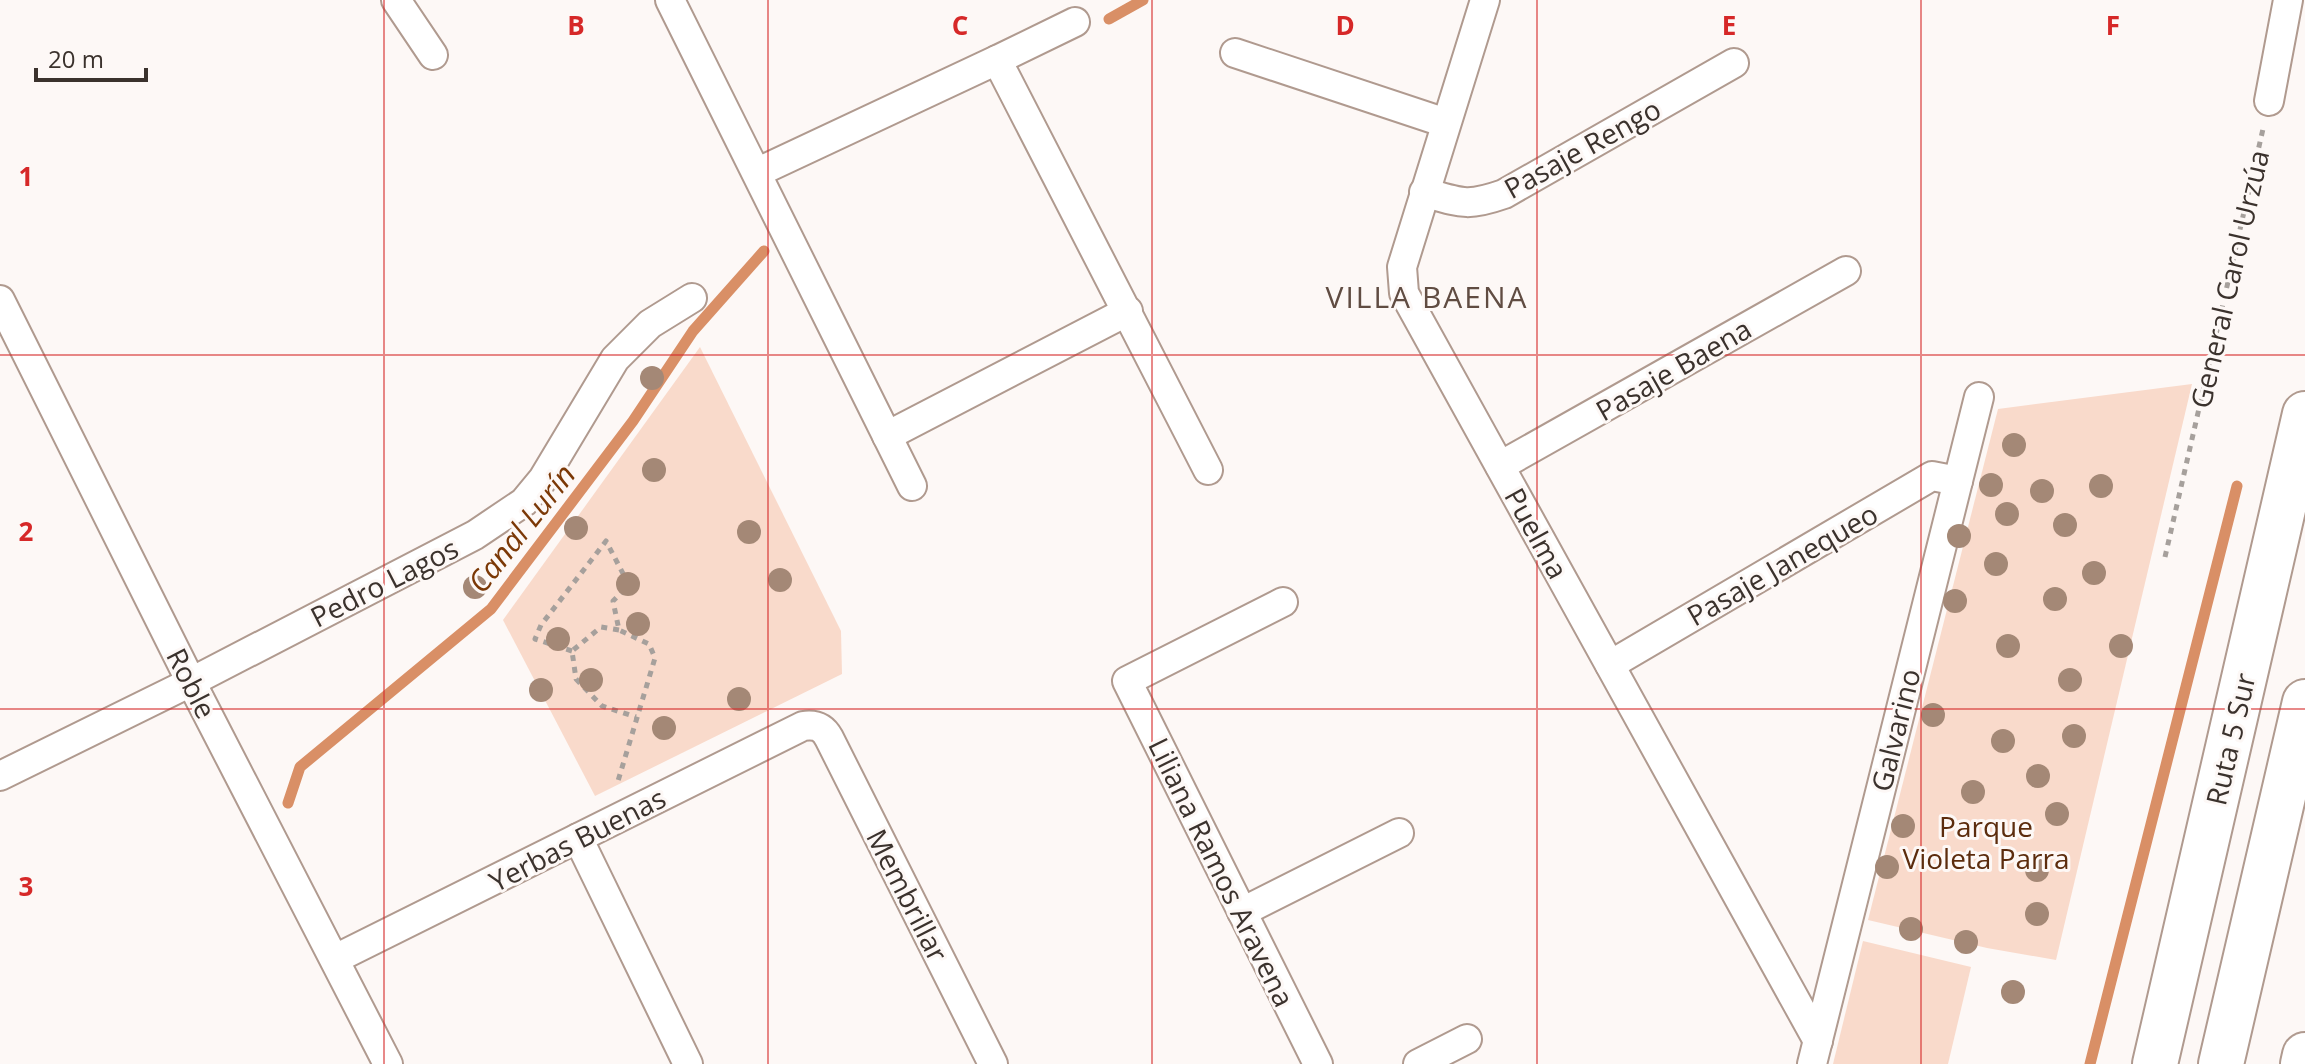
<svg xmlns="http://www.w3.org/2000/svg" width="2305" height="1064" font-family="'Open Sans',sans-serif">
<rect width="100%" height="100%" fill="#fdf8f6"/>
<g fill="#f9dacb">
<path d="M700,347L841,631L842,674L595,796L503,620Z"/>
<path d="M2192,384L2056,960L1987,948L1868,920L1998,409Z"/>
<path d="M1863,941L1971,967L1948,1064H1833Z"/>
</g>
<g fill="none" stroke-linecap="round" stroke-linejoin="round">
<g stroke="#d98f66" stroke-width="11">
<path d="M1109,19L1143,0"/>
<path d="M288,803L300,767L491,609L633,421L693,331L764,251"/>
<path d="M2090,1064L2237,486"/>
</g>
<g stroke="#b09a8f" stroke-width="32">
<g id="street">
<path d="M396,0L433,55"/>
<path d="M670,0L912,486"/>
<path d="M1485,0L1402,267L1404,293L1818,1041"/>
<path d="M1235,53L1446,123"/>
<path d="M997,60L1075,22"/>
<path d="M2269,101L2288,0"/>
<path d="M758,172L997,60L1208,470"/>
<path d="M1424,192C1461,203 1467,207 1504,194L1734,63"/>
<path d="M0,300L191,682L388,1064"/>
<path d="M887,436L1128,311"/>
<path d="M1500,466L1846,271"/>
<path d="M1283,602L1127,681L1318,1064"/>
<path d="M1610,665L1932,476L1958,481"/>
<path d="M0,776L191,682L475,535L524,502L543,479L615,359L650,324L692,298"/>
<path d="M578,838L688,1064"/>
<path d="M1242,912L1399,833"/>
<path d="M335,959L803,726C816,724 823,727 829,738L993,1064"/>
<path d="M1418,1064L1467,1039"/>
<path d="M1812,1064L1979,397"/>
</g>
</g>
<g stroke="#b09a8f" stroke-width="48">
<path id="primary" d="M2303,1064L2305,1055"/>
</g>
<g stroke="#b09a8f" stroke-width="48">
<g id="highway">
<path d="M2155,1064L2305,414"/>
<path d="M2221,1064L2305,702"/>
</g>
</g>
<g stroke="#a6a09c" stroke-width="5" stroke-dasharray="6 6" stroke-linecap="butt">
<path d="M2165,557L2263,129"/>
<path d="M619,630L601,627L572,651L576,679L602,706L636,717"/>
<path d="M572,651L535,639L541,625L606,541L629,585L613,601L619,630L649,644L655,658L618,781"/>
</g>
<use href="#street" stroke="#fff" stroke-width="28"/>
<use href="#primary" stroke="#fff" stroke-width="44"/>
<use href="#highway" stroke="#fff" stroke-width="44"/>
</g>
<g fill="#a48876">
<circle cx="652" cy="378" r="12"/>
<circle cx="2014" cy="445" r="12"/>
<circle cx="654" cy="470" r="12"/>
<circle cx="1991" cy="485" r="12"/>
<circle cx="2101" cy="486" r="12"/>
<circle cx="2042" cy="491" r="12"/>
<circle cx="2007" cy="514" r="12"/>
<circle cx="2065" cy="525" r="12"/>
<circle cx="576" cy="528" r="12"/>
<circle cx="749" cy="532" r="12"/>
<circle cx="1959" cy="536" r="12"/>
<circle cx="1996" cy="564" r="12"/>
<circle cx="2094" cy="573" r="12"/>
<circle cx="780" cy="580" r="12"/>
<circle cx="628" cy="584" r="12"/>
<circle cx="475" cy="587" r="12"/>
<circle cx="2055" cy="599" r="12"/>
<circle cx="1955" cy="601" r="12"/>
<circle cx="638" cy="624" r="12"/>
<circle cx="558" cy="639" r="12"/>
<circle cx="2008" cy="646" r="12"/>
<circle cx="2121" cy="646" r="12"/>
<circle cx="591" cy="680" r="12"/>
<circle cx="2070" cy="680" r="12"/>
<circle cx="541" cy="690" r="12"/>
<circle cx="739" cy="699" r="12"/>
<circle cx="1933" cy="715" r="12"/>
<circle cx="664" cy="728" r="12"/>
<circle cx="2074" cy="736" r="12"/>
<circle cx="2003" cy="741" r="12"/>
<circle cx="2038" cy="776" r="12"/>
<circle cx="1973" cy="792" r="12"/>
<circle cx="2057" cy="814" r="12"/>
<circle cx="1903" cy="826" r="12"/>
<circle cx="1887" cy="867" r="12"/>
<circle cx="2037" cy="870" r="12"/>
<circle cx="2037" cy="914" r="12"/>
<circle cx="1911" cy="929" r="12"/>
<circle cx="1966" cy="942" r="12"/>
<circle cx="2013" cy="992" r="12"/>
</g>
<path fill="none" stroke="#d62828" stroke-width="2" stroke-opacity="0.55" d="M384,0V1064M768,0V1064M1152,0V1064M1537,0V1064M1921,0V1064M0,355H2305M0,709H2305"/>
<g text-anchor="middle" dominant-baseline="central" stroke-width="6" stroke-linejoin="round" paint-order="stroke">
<g font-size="28" fill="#3b322d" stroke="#fdf8f6">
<text transform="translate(1582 148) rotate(-29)">Pasaje Rengo</text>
<text transform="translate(2229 279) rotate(-77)">General Carol Urzúa</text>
<text transform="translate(1673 369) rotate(-30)">Pasaje Baena</text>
<text transform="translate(1537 533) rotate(61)">Puelma</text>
<text transform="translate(1782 564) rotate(-30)">Pasaje Janequeo</text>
<text transform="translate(384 582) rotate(-27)">Pedro Lagos</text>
<text transform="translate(192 683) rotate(63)">Roble</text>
<text transform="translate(1895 730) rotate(-76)">Galvarino</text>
<text transform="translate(2230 739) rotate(-77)">Ruta 5 Sur</text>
<text transform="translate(577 839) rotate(-27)">Yerbas Buenas</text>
<text transform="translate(1222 872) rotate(64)">Liliana Ramos Aravena</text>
<text transform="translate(908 895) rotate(63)">Membrillar</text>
</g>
<g font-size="28" fill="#5c2c0d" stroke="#fdf8f6">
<text x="1986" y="826">Parque<tspan x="1986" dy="32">Violeta Parra</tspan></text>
</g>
<g font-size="30" letter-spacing="2" fill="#604c42" stroke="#fdf8f6">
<text x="1427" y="296">VILLA BAENA</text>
</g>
<g font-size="30" font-style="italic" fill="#7b3806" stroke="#fdf8f6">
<text transform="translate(521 528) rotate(-52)">Canal Lurín</text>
</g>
</g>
<g font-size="26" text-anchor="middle" font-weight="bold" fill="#d62828" stroke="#fdf8f6" stroke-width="6" stroke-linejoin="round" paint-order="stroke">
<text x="576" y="35">B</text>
<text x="960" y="35">C</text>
<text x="1345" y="35">D</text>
<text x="1729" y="35">E</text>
<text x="2113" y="35">F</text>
<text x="26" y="186">1</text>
<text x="26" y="541">2</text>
<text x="26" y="896">3</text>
</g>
<path d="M36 68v12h110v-12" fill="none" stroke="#3b322d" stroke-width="4"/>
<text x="48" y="68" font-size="24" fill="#3b322d" stroke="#fdf8f6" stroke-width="6" paint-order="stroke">20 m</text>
</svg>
